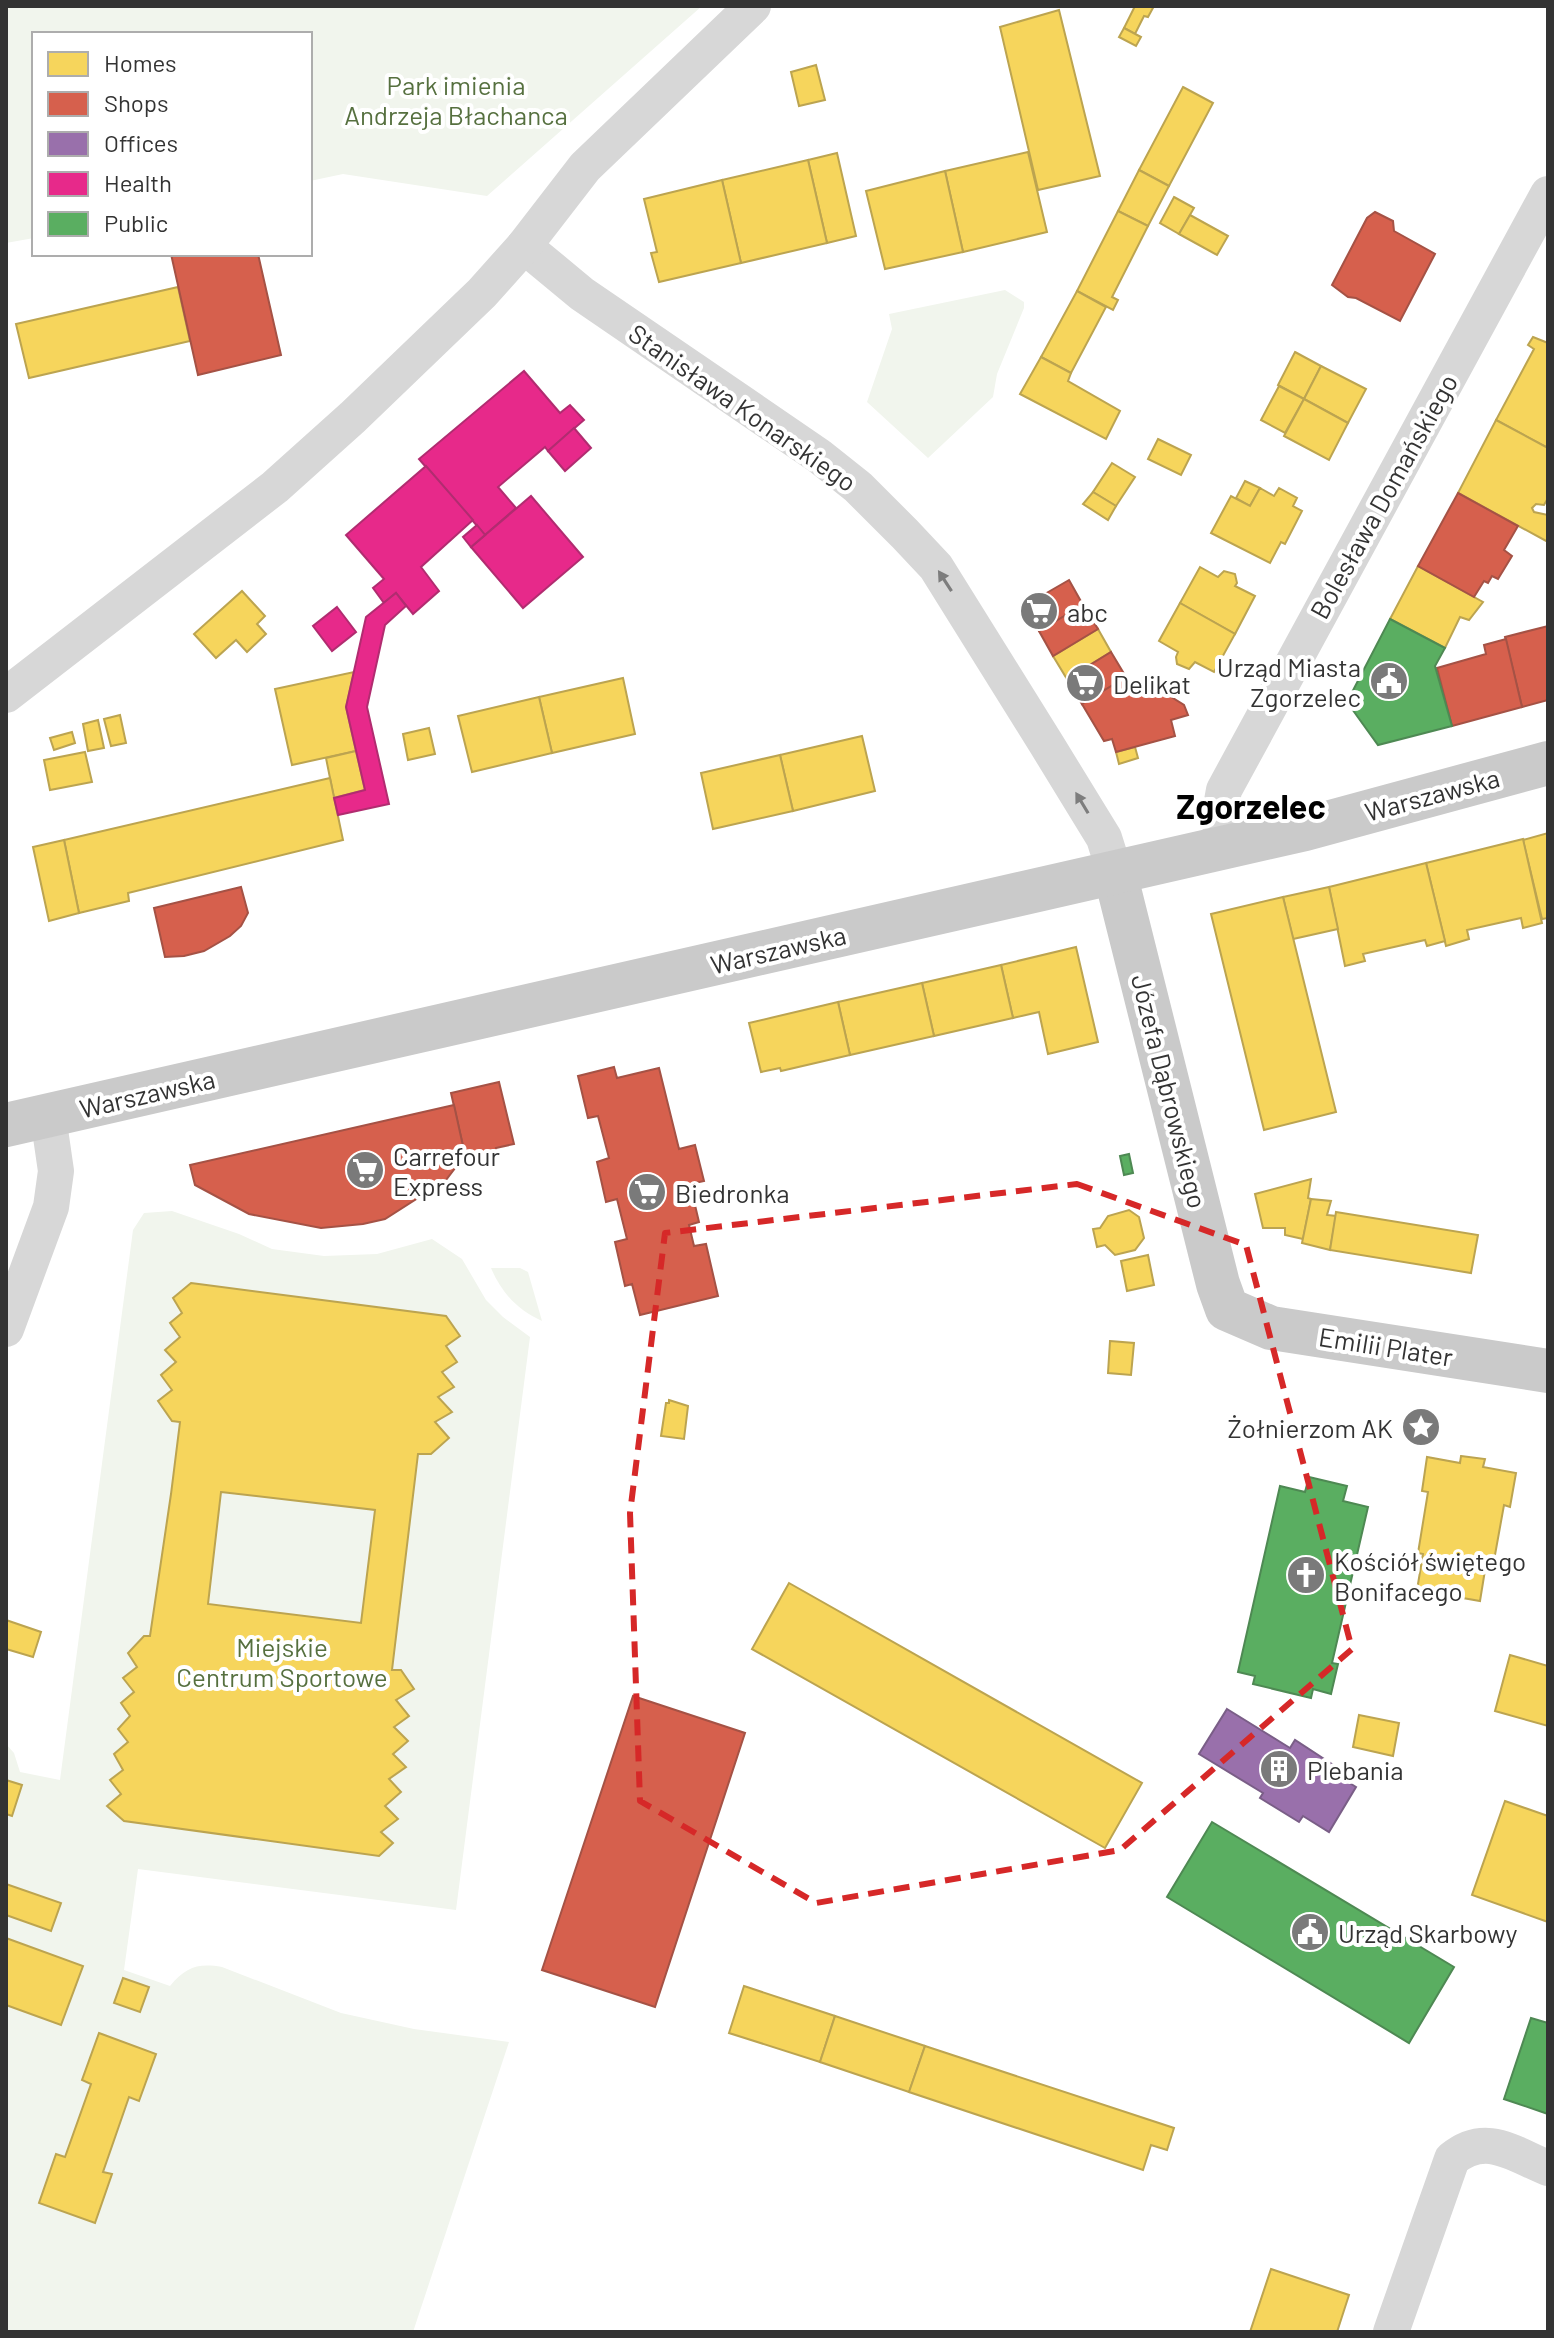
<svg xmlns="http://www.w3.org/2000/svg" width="1554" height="2338" font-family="Barlow,sans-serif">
<rect width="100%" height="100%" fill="#fff"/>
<g fill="#f1f5ed">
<path d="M6,6H702L487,196L343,174L310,181V34H34V238L6,243Z"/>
<path d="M1005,290L1024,302V308L997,374L993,397L928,458L867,402L892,329L889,314Z"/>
<path d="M172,1211L239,1234L272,1249L324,1256L377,1254L432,1239L462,1259L486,1300L503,1317L530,1337L456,1910L138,1869L124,1970L170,1986C186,1967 198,1963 222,1967L341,2013L414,2029L509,2042L413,2332H6V1744L14,1753L20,1772L60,1780L133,1230L144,1213Z"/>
<path d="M491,1268H520L528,1272L542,1321C518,1311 501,1292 491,1268Z"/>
</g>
<g fill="#f6d55c" stroke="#bca450" stroke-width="2" fill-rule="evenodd">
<path d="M1135,6H1154L1148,17L1144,16L1135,34L1124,28Z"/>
<path d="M1059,10L1100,176L1038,190L1000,27Z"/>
<path d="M1124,28L1141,37L1136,46L1119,37Z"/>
<path d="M816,65L825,100L799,106L791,72Z"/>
<path d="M1183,87L1213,103L1169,186L1139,170Z"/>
<path d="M1028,152L1047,232L963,252L945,171Z"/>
<path d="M837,153L856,236L827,243L808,160Z"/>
<path d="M808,160L827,243L741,263L722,180Z"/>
<path d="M1139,170L1169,186L1148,226L1118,211Z"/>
<path d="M945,171L963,252L885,269L866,191Z"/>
<path d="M722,180L741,263L659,282L651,253L657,252L644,199Z"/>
<path d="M1174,197L1194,208L1179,234L1160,223Z"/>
<path d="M1118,211L1148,226L1112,297L1118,300L1113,310L1077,291Z"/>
<path d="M1190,215L1228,236L1217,255L1179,234Z"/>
<path d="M178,287L190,341L29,378L16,324Z"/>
<path d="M1077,291L1106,307L1071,373L1041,357Z"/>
<path d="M1533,337L1548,343V448L1496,420L1534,349L1528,345Z"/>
<path d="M1295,352L1321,366L1304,399L1278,385Z"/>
<path d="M1041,357L1071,373L1068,381L1120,411L1106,439L1020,394Z"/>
<path d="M1321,366L1366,389L1348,423L1304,399Z"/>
<path d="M1279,386L1304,399L1285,433L1261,420Z"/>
<path d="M1304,399L1348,423L1329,460L1284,436Z"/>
<path d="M1496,420L1548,448V498L1544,505L1536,504L1532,508L1534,512L1548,515V542L1458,493Z"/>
<path d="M1158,439L1191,455L1181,475L1148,459Z"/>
<path d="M1112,463L1135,477L1116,506L1093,492Z"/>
<path d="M1245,481L1260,488L1250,506L1236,498Z"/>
<path d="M1260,488L1274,496L1279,488L1297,498L1293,506L1302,511L1285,544L1281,542L1270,563L1211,533L1231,496L1250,506Z"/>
<path d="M1093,492L1116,506L1108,520L1083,504Z"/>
<path d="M1418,566L1483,602L1469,620L1460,617L1445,648L1390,619Z"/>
<path d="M1200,567L1218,577L1224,571L1235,574L1237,583L1235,586L1255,596L1235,634L1180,603Z"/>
<path d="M242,591L265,616L257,624L266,634L247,652L236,640L216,658L194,634Z"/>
<path d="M1180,603L1235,634L1214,672L1195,662L1189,669L1177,664L1176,657L1178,652L1159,641Z"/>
<path d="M1098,629L1111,652L1067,679L1053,656Z"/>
<path d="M354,672L346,707L356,751L292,765L275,689Z"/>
<path d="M623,678L635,734L552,753L539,697Z"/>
<path d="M539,697L552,753L472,772L458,716Z"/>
<path d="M120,715L126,743L111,746L104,719Z"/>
<path d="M98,720L104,748L88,751L83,724Z"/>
<path d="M429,728L435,754L408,760L403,734Z"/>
<path d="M72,732L75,743L54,750L50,738Z"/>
<path d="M862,736L875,791L793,811L780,755Z"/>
<path d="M1135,747L1138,758L1119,764L1116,752Z"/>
<path d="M356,751L365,790L334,798L326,758Z"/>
<path d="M85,752L92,782L50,790L44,760Z"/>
<path d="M780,755L793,811L713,829L701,773Z"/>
<path d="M330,778L343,840L128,893L129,901L79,913L64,840Z"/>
<path d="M1548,833V918L1542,919L1523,840Z"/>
<path d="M1523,839L1542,923L1523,928L1521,918L1467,930L1469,939L1446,946L1426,863Z"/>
<path d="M64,840L79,913L49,921L33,847Z"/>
<path d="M1426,863L1445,941L1427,946L1425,940L1363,954L1365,961L1345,966L1329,887Z"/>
<path d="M1329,887L1338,929L1293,939L1283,897Z"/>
<path d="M1283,897L1336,1112L1264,1130L1211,914Z"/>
<path d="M1076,947L1098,1042L1048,1054L1039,1012L1013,1018L1001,965Z"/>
<path d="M1001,965L1013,1018L934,1036L922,983Z"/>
<path d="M922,983L934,1036L850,1055L838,1002Z"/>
<path d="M838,1002L850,1055L781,1071L780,1068L761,1072L749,1023Z"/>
<path d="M1311,1179L1308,1198L1311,1199L1303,1239L1285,1235V1228H1263L1255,1194Z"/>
<path d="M1311,1199L1331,1201L1327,1215L1336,1216L1330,1250L1302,1243Z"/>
<path d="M1129,1210L1139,1217L1144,1238L1135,1250L1115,1255L1105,1245L1097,1247L1093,1229L1100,1228L1108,1216Z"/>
<path d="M1336,1212L1478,1235L1471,1273L1330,1250Z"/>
<path d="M1148,1255L1154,1285L1127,1291L1121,1261Z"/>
<path d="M191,1283L446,1316L460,1336L446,1346L457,1362L442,1372L454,1387L438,1397L452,1412L435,1422L449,1438L431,1454H418L392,1670H401L414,1689L396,1700L409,1716L394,1727L408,1741L393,1754L406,1767L389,1779L401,1792L385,1806L398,1819L381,1832L393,1843L379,1856L124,1821L107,1806L121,1794L110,1780L123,1770L114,1754L128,1742L118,1729L130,1716L121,1703L134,1692L123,1678L137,1667L128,1653L144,1636H150L171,1494L180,1422L172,1421L158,1401L172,1390L161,1375L176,1362L165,1350L180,1337L170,1323L182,1313L173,1298ZM221,1492L375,1510L361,1623L208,1604Z"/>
<path d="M1110,1341L1134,1343L1131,1375L1108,1373Z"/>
<path d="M669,1400L688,1406L684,1439L661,1436L666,1403H669Z"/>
<path d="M1461,1456L1485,1459L1483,1467L1516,1473L1510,1507L1504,1505L1493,1566L1486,1564L1480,1601L1417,1590L1423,1554L1418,1553L1428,1492L1422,1491L1427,1457L1460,1463Z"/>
<path d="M789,1583L1142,1783L1105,1848L752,1649Z"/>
<path d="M6,1620L41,1632L33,1657L6,1649Z"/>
<path d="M1510,1655L1548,1666V1726L1495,1711Z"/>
<path d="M1359,1715L1399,1723L1393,1756L1353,1747Z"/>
<path d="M6,1780L22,1785L12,1816L6,1814Z"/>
<path d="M1505,1801L1548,1816V1922L1472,1895Z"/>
<path d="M6,1884L61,1903L51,1931L6,1915Z"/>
<path d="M6,1938L83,1966L61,2025L6,2005Z"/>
<path d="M123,1978L149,1987L140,2012L114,2003Z"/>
<path d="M744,1986L835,2016L820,2062L729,2033Z"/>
<path d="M835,2016L925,2046L909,2092L820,2062Z"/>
<path d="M99,2033L156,2054L139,2101L129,2097L103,2172L112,2174L95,2223L39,2203L56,2154L65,2157L91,2084L82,2080Z"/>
<path d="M925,2046L1174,2128L1167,2150L1151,2145L1143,2170L909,2092Z"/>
<path d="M1271,2269L1349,2295L1337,2332H1250Z"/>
</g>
<g fill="#d6604d" stroke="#a55245" stroke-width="2">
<path d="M1375,212L1393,221L1394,231L1435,254L1400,321L1356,298L1348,297L1332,285L1367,218Z"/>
<path d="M171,254H258L281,355L198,375Z"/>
<path d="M1458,493L1518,526L1504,550L1512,556L1498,579L1492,576L1488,583L1484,581L1474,597L1418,566Z"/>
<path d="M1069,580L1083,605L1039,631L1024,606Z"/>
<path d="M1083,605L1098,629L1053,656L1039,631Z"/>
<path d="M1548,626V700L1522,707L1505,637Z"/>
<path d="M1506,639L1522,707L1452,726L1437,668L1486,654L1484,645Z"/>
<path d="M1111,652L1126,677L1082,704L1067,679Z"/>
<path d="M1126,677L1138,696L1150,689L1160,690L1184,705L1188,715L1171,720L1175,736L1116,752L1112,739L1104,741L1082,704Z"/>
<path d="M241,887L248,913L241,926L230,936L204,951L184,956L165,957L154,908Z"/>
<path d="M614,1067L617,1078L659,1068L679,1149L695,1145L704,1181L690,1184L699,1222L689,1225L694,1246L706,1244L718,1296L640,1315L632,1284L625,1286L615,1242L627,1239L617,1199L606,1202L597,1162L609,1158L598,1116L588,1118L578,1076Z"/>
<path d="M499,1082L514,1144L496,1148L498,1155L483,1158L481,1152L465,1155L451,1093Z"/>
<path d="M454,1105L465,1155L446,1180L385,1219L363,1224L321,1228L249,1214L195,1185L190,1165Z"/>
<path d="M633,1696L745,1733L655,2007L542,1970Z"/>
</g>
<path fill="#9970ab" stroke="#7a5e87" stroke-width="2" d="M1227,1709L1290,1748L1295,1740L1335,1766L1332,1772L1356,1787L1329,1832L1303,1816L1299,1822L1260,1798L1263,1793L1199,1754Z"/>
<g fill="#e7298a" stroke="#b12c70" stroke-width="2">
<path d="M524,371L560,413L570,405L584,420L548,451L545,447L498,487L516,508L485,535L419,459Z"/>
<path d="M574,428L591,448L565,471L548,451Z"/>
<path d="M426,466L473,520L421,567L439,591L413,614L396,593L384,603L373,588L384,579L346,535Z"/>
<path d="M531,496L583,557L523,608L471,547Z"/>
<path d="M477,525L485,535L471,547L463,537Z"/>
<path d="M396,593L406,606L385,625L367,707L389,804L338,815L334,798L365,790L346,707L366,617Z"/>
<path d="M337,607L356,632L332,651L313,626Z"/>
</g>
<g fill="#5aae61" stroke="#4e8953" stroke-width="2">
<path d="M1390,619L1445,648L1435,666L1452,726L1378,745L1347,702Z"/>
<path d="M1129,1154L1133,1173L1124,1175L1120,1156Z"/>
<path d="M1309,1477L1347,1486L1343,1501L1368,1507L1332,1663L1338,1664L1331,1694L1313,1689L1311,1698L1253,1684L1255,1676L1238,1672L1280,1486L1305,1492Z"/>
<path d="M1212,1822L1454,1967L1409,2043L1167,1897Z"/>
<path d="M1531,2018L1548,2023V2114L1504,2099Z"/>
</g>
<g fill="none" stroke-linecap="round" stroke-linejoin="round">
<g stroke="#d7d7d7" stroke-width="36">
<path d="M524,246L582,294L819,456L858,487L905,534L936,567L1047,745L1104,838L1115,873"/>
<path d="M6,695L275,487L353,417L482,293L524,246L585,167L753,6"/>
<path d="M1224,847L1219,818L1224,790L1548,194"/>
<path d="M6,1329L51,1207L56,1171L48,1116"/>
<path d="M1391,2332L1452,2159C1486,2131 1513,2154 1548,2168"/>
</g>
<g stroke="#cacaca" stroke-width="44">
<path d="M1115,873L1218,1284L1227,1309L1271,1328L1548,1371"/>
<path d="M6,1125L1305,829L1548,763"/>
</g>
</g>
<defs><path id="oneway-solid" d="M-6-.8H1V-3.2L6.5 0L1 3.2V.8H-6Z" transform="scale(2)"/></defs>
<g fill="#7d7d7d">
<use href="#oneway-solid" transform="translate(945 581) rotate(-123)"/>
<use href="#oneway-solid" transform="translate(1082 803) rotate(-121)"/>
</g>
<path fill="none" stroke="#d62828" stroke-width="6" stroke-dasharray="16 10" stroke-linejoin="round" d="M1077,1184L1246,1245L1352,1649L1120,1850L816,1903L640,1801L630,1513L665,1233Z"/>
<defs>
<g id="supermarket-disc" transform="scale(2)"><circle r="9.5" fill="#7a7a7a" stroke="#fff"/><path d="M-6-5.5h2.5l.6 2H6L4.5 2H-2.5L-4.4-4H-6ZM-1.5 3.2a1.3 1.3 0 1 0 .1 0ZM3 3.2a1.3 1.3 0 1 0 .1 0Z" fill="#fff"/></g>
<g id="civic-disc" transform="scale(2)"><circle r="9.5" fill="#7a7a7a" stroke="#fff"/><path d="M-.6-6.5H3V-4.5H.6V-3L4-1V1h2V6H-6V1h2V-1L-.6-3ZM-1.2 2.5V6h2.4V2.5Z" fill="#fff"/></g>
<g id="sight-disc" transform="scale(2)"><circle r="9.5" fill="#7a7a7a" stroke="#fff"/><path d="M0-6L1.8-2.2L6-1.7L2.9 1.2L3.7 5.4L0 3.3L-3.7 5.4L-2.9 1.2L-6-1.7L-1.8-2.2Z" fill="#fff"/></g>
<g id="church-disc" transform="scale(2)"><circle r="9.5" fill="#7a7a7a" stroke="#fff"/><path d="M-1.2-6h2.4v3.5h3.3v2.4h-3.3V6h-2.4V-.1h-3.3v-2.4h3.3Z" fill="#fff"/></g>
<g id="building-disc" transform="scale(2)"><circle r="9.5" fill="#7a7a7a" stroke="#fff"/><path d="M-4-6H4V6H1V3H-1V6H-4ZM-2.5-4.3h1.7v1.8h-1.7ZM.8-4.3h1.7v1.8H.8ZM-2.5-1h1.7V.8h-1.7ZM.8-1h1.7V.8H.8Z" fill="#fff"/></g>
</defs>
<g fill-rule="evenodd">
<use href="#supermarket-disc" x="1039" y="611"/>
<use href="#civic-disc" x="1389" y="681"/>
<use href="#supermarket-disc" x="1085" y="683"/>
<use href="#supermarket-disc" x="365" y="1170"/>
<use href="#supermarket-disc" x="647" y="1192"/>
<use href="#sight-disc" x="1421" y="1427"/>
<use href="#church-disc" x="1306" y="1575"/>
<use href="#building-disc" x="1279" y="1769"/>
<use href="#civic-disc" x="1310" y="1932"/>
</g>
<g text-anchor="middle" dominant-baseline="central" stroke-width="8" stroke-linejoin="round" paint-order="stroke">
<g font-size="26" fill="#56703f" stroke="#fff">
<text x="456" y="84">Park imienia<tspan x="456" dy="30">Andrzeja Błachanca</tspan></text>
<text x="282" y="1646">Miejskie<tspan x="282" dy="30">Centrum Sportowe</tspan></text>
</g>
<g font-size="26" fill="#333" stroke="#fff">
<text transform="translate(743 407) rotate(35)">Stanisława Konarskiego</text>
<text transform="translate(1383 496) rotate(-61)">Bolesława Domańskiego</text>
<text transform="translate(1432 794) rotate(-15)">Warszawska</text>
<text transform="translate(778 949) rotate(-13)">Warszawska</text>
<text transform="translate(1170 1091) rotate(76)">Józefa Dąbrowskiego</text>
<text transform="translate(147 1093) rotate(-13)">Warszawska</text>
<text transform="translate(1386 1346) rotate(9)">Emilii Plater</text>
</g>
<g font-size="26" fill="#333" stroke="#fff" text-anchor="start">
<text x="1067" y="611">abc</text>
<text x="1361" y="666" text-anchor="end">Urząd Miasta<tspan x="1361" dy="30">Zgorzelec</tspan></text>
<text x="1113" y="683">Delikat</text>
<text x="393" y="1155">Carrefour<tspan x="393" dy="30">Express</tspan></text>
<text x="675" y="1192">Biedronka</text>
<text x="1393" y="1427" text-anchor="end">Żołnierzom AK</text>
<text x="1334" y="1560">Kościół świętego<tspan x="1334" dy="30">Bonifacego</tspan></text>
<text x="1307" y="1769">Plebania</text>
<text x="1338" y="1932">Urząd Skarbowy</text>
</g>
<g font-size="34" font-weight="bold" fill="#000" stroke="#fff">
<text x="1251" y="805">Zgorzelec</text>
</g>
</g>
<rect width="1554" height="2338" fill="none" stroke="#333333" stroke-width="16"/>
<rect x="32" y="32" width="280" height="224" fill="#ffffff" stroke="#adadad" stroke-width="2"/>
<rect x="48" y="52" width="40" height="24" fill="#f6d55c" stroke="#adadad" stroke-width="2"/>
<text x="104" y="72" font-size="24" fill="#333333">Homes</text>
<rect x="48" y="92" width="40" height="24" fill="#d6604d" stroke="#adadad" stroke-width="2"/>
<text x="104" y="112" font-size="24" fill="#333333">Shops</text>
<rect x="48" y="132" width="40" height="24" fill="#9970ab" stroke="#adadad" stroke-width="2"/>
<text x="104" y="152" font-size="24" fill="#333333">Offices</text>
<rect x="48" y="172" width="40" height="24" fill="#e7298a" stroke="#adadad" stroke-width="2"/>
<text x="104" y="192" font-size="24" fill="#333333">Health</text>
<rect x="48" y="212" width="40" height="24" fill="#5aae61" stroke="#adadad" stroke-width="2"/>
<text x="104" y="232" font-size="24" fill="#333333">Public</text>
</svg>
